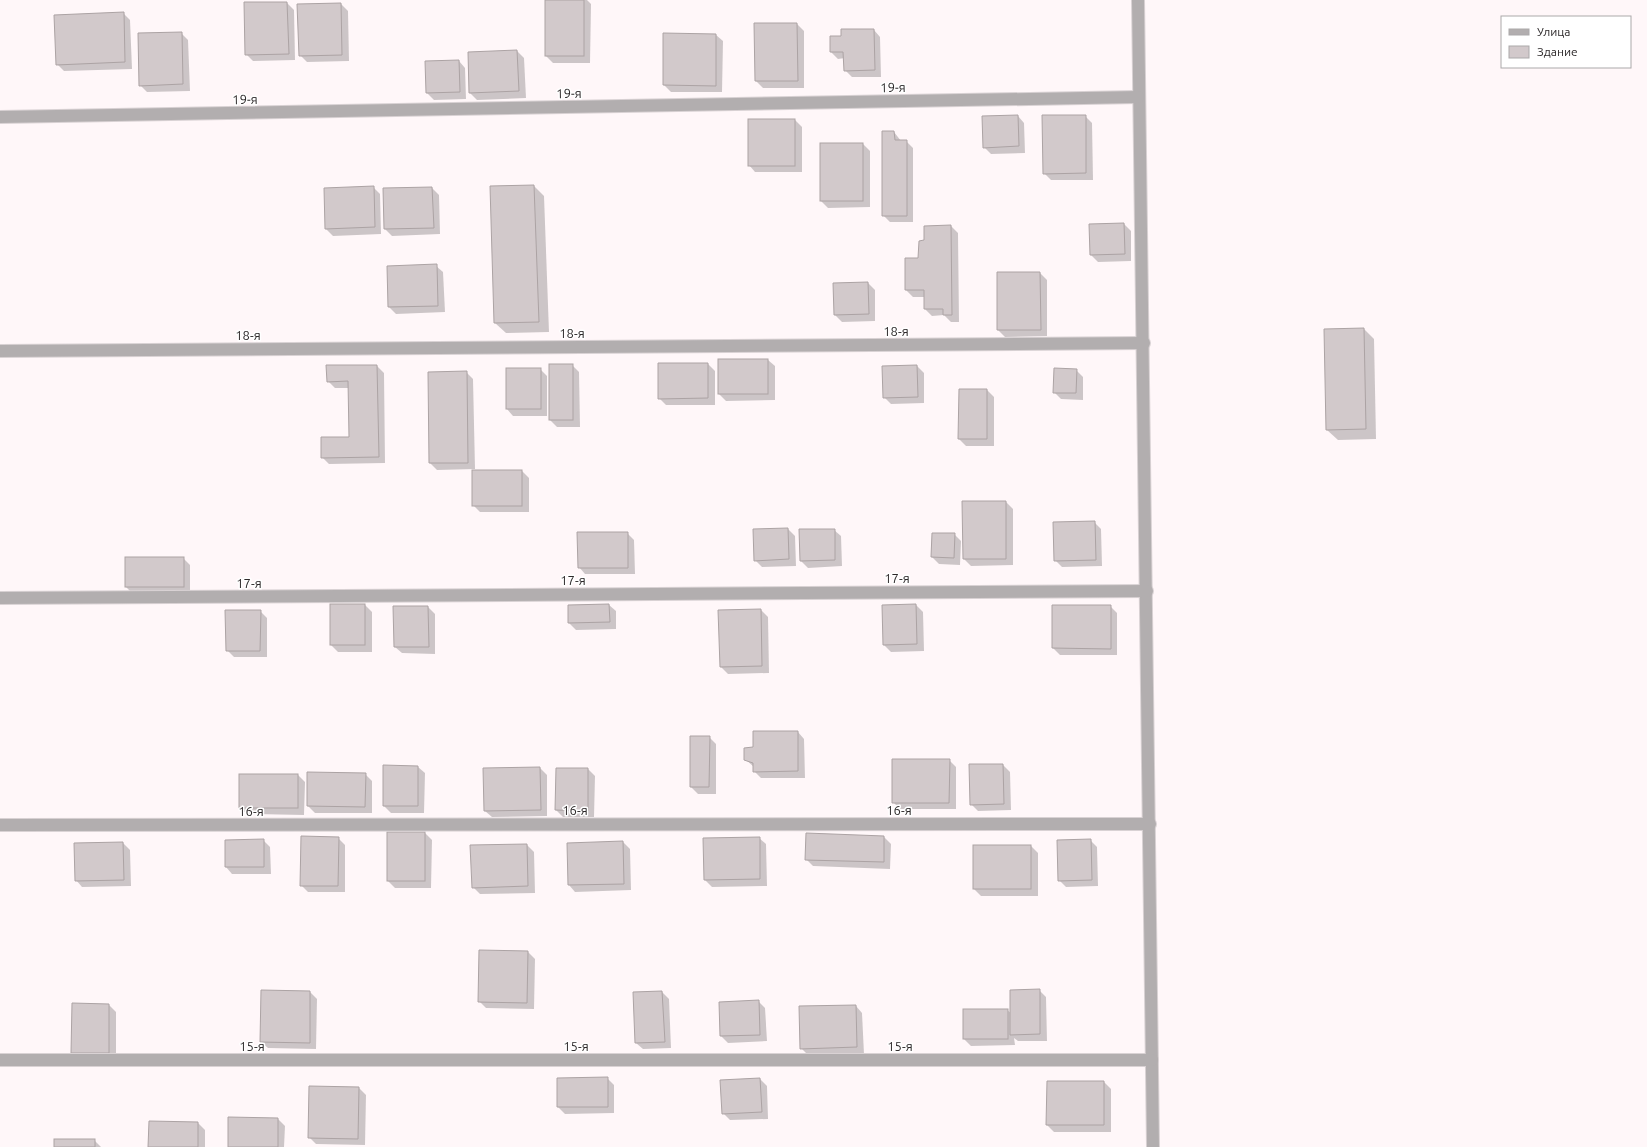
<svg xmlns="http://www.w3.org/2000/svg" width="1647" height="1147" font-family="Ubuntu,sans-serif">
<rect width="100%" height="100%" fill="#fff7f9"/>
<g fill="#0003">
<path d="M546,0H587L591,4L590,63H553L546,56Z"/>
<path d="M287,3L294,10L295,60L253,61L246,54Z"/>
<path d="M341,4L348,11L349,61L307,62L300,55Z"/>
<path d="M123,13L130,20L132,69L64,71L57,64Z"/>
<path d="M755,24H797L804,31V88H763L756,81Z"/>
<path d="M874,30L880,37L881,77H852L845,70V58L838,59L831,52L842,37Z"/>
<path d="M181,33L188,40L190,91L147,92L140,85Z"/>
<path d="M716,35L723,41L722,92H671L664,85Z"/>
<path d="M517,51L524,58L526,98L477,100L470,93L469,53Z"/>
<path d="M459,61L465,68L466,99L434,100L427,93L426,62Z"/>
<path d="M1018,116L1024,123L1025,153L991,154L984,147Z"/>
<path d="M1085,116L1092,123L1093,180H1051L1044,173Z"/>
<path d="M795,120L802,127V172H755L749,165Z"/>
<path d="M894,132L901,141H906L913,148V222H890L883,215Z"/>
<path d="M863,144L870,151V207L828,208L821,201Z"/>
<path d="M534,186L544,196L549,332L506,333L495,323Z"/>
<path d="M373,187L380,194L381,234L333,236L326,229Z"/>
<path d="M432,188L439,195L440,234L392,236L385,229L384,189Z"/>
<path d="M1124,224L1131,231V261L1098,262L1091,255Z"/>
<path d="M951,226L958,233L959,322H951L944,315L932,316L925,309V297H913L906,290L925,241Z"/>
<path d="M436,266L443,272L445,312L396,314L389,307Z"/>
<path d="M1040,273L1047,280V336L1005,337L998,330Z"/>
<path d="M868,283L875,290V321L842,322L835,315Z"/>
<path d="M1364,329L1374,339L1376,439L1338,440L1327,430Z"/>
<path d="M768,360L775,366V400L726,401L719,394Z"/>
<path d="M708,364L715,371V405H666L659,398Z"/>
<path d="M572,365L579,372L580,427H557L550,420Z"/>
<path d="M377,366L384,373L385,463L329,464L322,457L350,438L349,388H335L328,381Z"/>
<path d="M917,366L924,373V403L891,404L884,397Z"/>
<path d="M540,369L547,376V416H513L507,409Z"/>
<path d="M1076,370L1083,377V400L1061,399L1054,392Z"/>
<path d="M466,372L473,379L475,469L437,470L430,463Z"/>
<path d="M987,390L994,397V446H966L959,439Z"/>
<path d="M522,471L529,478V512H480L473,505Z"/>
<path d="M1006,502L1013,509V565L971,566L964,559Z"/>
<path d="M1094,522L1101,529L1102,566L1062,567L1055,560Z"/>
<path d="M788,529L795,536L796,566L762,567L755,560L754,530Z"/>
<path d="M834,530L841,536L842,566L808,568L801,561Z"/>
<path d="M627,533L634,540L635,574H585L579,567Z"/>
<path d="M954,534L961,541L960,565L939,564L932,557Z"/>
<path d="M183,558L190,565V593L133,594L126,587Z"/>
<path d="M365,605L372,612V652H338L331,645Z"/>
<path d="M609,605L616,611V629L576,630L569,623V606Z"/>
<path d="M916,605L923,612L924,651L891,652L884,645Z"/>
<path d="M1110,606L1117,613V655H1060L1053,648Z"/>
<path d="M428,607L435,614V654L402,653L395,647Z"/>
<path d="M761,610L768,617L769,673L728,674L721,667Z"/>
<path d="M260,611L267,618V657H234L227,650Z"/>
<path d="M798,732L804,739L805,778H761L754,771V767L745,759L754,748Z"/>
<path d="M709,737L716,744V794H698L691,787Z"/>
<path d="M949,760L956,767V809H900L893,802Z"/>
<path d="M1003,765L1010,772L1011,810L978,811L971,804Z"/>
<path d="M384,766L418,767L425,773L424,813H391L384,806Z"/>
<path d="M540,768L547,775V816L492,817L485,811Z"/>
<path d="M588,769L595,776L594,817H563L556,810Z"/>
<path d="M308,773L365,774L372,781V813H315L308,806Z"/>
<path d="M298,775L305,782L304,815L247,814L240,808Z"/>
<path d="M425,833L432,840L431,888H395L388,881Z"/>
<path d="M884,837L891,844L890,869L813,866L806,859Z"/>
<path d="M338,838L345,845V892H308L301,885Z"/>
<path d="M759,838L766,844L767,886L712,887L705,880L704,839Z"/>
<path d="M263,840L270,847L271,874H232L226,867Z"/>
<path d="M1090,840L1097,847L1098,886L1066,887L1059,880Z"/>
<path d="M623,842L630,849L631,890L575,892L569,885Z"/>
<path d="M123,843L130,850L131,886L82,887L76,880Z"/>
<path d="M527,845L534,852L535,893L480,894L473,887Z"/>
<path d="M1031,846L1038,853V896H981L974,889Z"/>
<path d="M528,952L535,959L534,1009L486,1008L479,1001Z"/>
<path d="M1039,990L1046,997L1047,1041H1018L1014,1038L1015,1045L971,1046L964,1039L1007,1010L1011,1013Z"/>
<path d="M262,991L310,992L317,999L316,1049L268,1048L261,1042Z"/>
<path d="M662,992L669,999L671,1048L643,1049L636,1043Z"/>
<path d="M759,1002L765,1008L767,1041L728,1043L721,1036Z"/>
<path d="M73,1004L109,1005L116,1012V1060L79,1059L72,1052Z"/>
<path d="M856,1006L862,1013L864,1054L808,1055L801,1048Z"/>
<path d="M607,1078L614,1085V1113L565,1114L558,1107V1079Z"/>
<path d="M760,1079L767,1086L768,1119L730,1120L723,1113Z"/>
<path d="M1048,1082H1104L1111,1089V1132H1054L1047,1125Z"/>
<path d="M359,1088L366,1095L365,1145L316,1144L309,1137Z"/>
<path d="M278,1119L285,1126L284,1147H229Z"/>
<path d="M150,1122L198,1123L205,1130V1147H149Z"/>
<path d="M94,1140L101,1147H55Z"/>
</g>
<g fill="#d2c9cb" stroke="#aca3a4">
<rect x="545" y="0" width="39" height="56"/>
<path d="M244,2H287L289,54L245,55Z"/>
<path d="M341,3L342,55L299,56L297,4Z"/>
<path d="M124,12L125,62L56,65L54,15Z"/>
<path d="M754,23H797L798,81H755Z"/>
<path d="M841,29H874L875,70L844,71L843,52H830V36H841Z"/>
<path d="M182,32L183,84L139,86L138,33Z"/>
<path d="M663,33L716,34V86L663,85Z"/>
<path d="M517,50L519,91L469,93L468,52Z"/>
<path d="M459,60L460,92L426,93L425,61Z"/>
<path d="M1018,115L1019,146L983,148L982,116Z"/>
<path d="M1042,115H1086V173L1043,174Z"/>
<rect x="748" y="119" width="47" height="47"/>
<path d="M882,131H894L895,140H907V216H882Z"/>
<rect x="820" y="143" width="43" height="58"/>
<path d="M534,185L539,322L494,323L490,186Z"/>
<path d="M374,186L375,227L325,229L324,188Z"/>
<path d="M432,187L434,228L384,229L383,188Z"/>
<path d="M1124,223L1125,254L1090,255L1089,224Z"/>
<path d="M951,225L952,315H943V309H924V290H905V258H918L919,241L924,240V226Z"/>
<path d="M437,264L438,306L388,307L387,266Z"/>
<path d="M997,272H1040L1041,330H997Z"/>
<path d="M868,282L869,314L834,315L833,283Z"/>
<path d="M1364,328L1366,429L1326,430L1324,329Z"/>
<rect x="718" y="359" width="50" height="35"/>
<path d="M658,363H708V398L658,399Z"/>
<rect x="549" y="364" width="24" height="56"/>
<path d="M326,365H377L379,457L321,458V437H349L348,381L327,382Z"/>
<path d="M917,365L918,397L883,398L882,366Z"/>
<rect x="506" y="368" width="35" height="41"/>
<path d="M1054,368L1077,369L1076,393H1053Z"/>
<path d="M467,371L468,463H429L428,372Z"/>
<path d="M959,389H987V439H958Z"/>
<rect x="472" y="470" width="50" height="36"/>
<path d="M962,501H1006V559H963Z"/>
<path d="M1095,521L1096,560L1054,561L1053,522Z"/>
<path d="M788,528L789,559L754,561L753,529Z"/>
<path d="M799,529H835V560L800,561Z"/>
<path d="M577,532H628V568H578Z"/>
<path d="M932,533H955L954,558L931,557Z"/>
<rect x="125" y="557" width="59" height="30"/>
<rect x="330" y="604" width="35" height="41"/>
<path d="M609,604L610,622L568,623V605Z"/>
<path d="M916,604L917,644L883,645L882,605Z"/>
<path d="M1052,605H1111V649L1052,648Z"/>
<path d="M393,606H428L429,647H394Z"/>
<path d="M761,609L762,666L720,667L718,610Z"/>
<path d="M225,610H261L260,651H226Z"/>
<path d="M753,731H798V771L753,772V763L744,760V748L753,747Z"/>
<path d="M690,736H710L709,787H690Z"/>
<path d="M892,759H950L949,803H892Z"/>
<path d="M969,764H1003L1004,804L970,805Z"/>
<path d="M383,765L418,766V806H383Z"/>
<path d="M540,767L541,810L484,811L483,768Z"/>
<path d="M556,768H588V811L555,810Z"/>
<path d="M307,772L366,773L365,807L307,806Z"/>
<rect x="239" y="774" width="59" height="34"/>
<rect x="387" y="832" width="38" height="49"/>
<path d="M806,833L884,836V862L805,860Z"/>
<path d="M301,836L339,837L338,886H300Z"/>
<path d="M760,837V879L704,880L703,838Z"/>
<path d="M264,839V867H225V840Z"/>
<path d="M1091,839L1092,880L1058,881L1057,840Z"/>
<path d="M623,841L624,884L568,885L567,843Z"/>
<path d="M123,842L124,880L75,881L74,843Z"/>
<path d="M527,844L528,886L472,888L470,845Z"/>
<rect x="973" y="845" width="58" height="44"/>
<path d="M479,950L528,951L527,1003L478,1002Z"/>
<path d="M1040,989V1034L1010,1035V990Z"/>
<path d="M261,990L310,991V1043L260,1042Z"/>
<path d="M662,991L665,1042L635,1043L633,992Z"/>
<path d="M759,1000L760,1035L720,1036L719,1002Z"/>
<path d="M72,1003L109,1004V1053H71Z"/>
<path d="M856,1005L857,1047L800,1049L799,1006Z"/>
<rect x="963" y="1009" width="45" height="30"/>
<path d="M608,1077V1107H557V1078Z"/>
<path d="M760,1078L762,1112L722,1114L720,1080Z"/>
<path d="M1047,1081H1104V1125H1046Z"/>
<path d="M309,1086L359,1087L358,1139L308,1138Z"/>
<path d="M228,1117L278,1118V1147H228Z"/>
<path d="M149,1121L198,1122V1147H148Z"/>
<rect x="54" y="1139" width="41" height="8"/>
</g>
<g fill="none" stroke-linecap="round" stroke-linejoin="round">
<g stroke="#d9d2d4" stroke-width="14">
<g id="street">
<path d="M1138,0L1153,1147"/>
<path d="M0,117L1138,97"/>
<path d="M0,351L1144,343"/>
<path d="M0,598L1147,591"/>
<path d="M0,825L1150,824"/>
<path d="M0,1060H1152"/>
</g>
</g>
<use href="#street" stroke="#b2aeaf" stroke-width="12"/>
</g>
<g text-anchor="middle" dominant-baseline="central" stroke-width="3" stroke-linejoin="round" paint-order="stroke">
<g font-size="13" fill="#2d292a" stroke="#fff">
<text transform="translate(893 87) rotate(-1)">19-я</text>
<text transform="translate(569 93) rotate(-1)">19-я</text>
<text transform="translate(245 99) rotate(-1)">19-я</text>
<text x="896" y="331">18-я</text>
<text x="572" y="333">18-я</text>
<text x="248" y="335">18-я</text>
<text x="897" y="578">17-я</text>
<text x="573" y="580">17-я</text>
<text x="249" y="583">17-я</text>
<text x="575" y="810">16-я</text>
<text x="899" y="810">16-я</text>
<text x="251" y="811">16-я</text>
<text x="252" y="1046">15-я</text>
<text x="576" y="1046">15-я</text>
<text x="900" y="1046">15-я</text>
</g>
</g>
<rect x="1501" y="16" width="130" height="52" fill="#ffffff" stroke="#aba9aa"/>
<rect x="1509" y="29" width="20" height="6" fill="#b2aeaf" stroke="#aba9aa"/>
<text x="1537" y="36" font-size="12" fill="#2d292a">Улица</text>
<rect x="1509" y="46" width="20" height="12" fill="#d2c9cb" stroke="#aba9aa"/>
<text x="1537" y="56" font-size="12" fill="#2d292a">Здание</text>
</svg>
